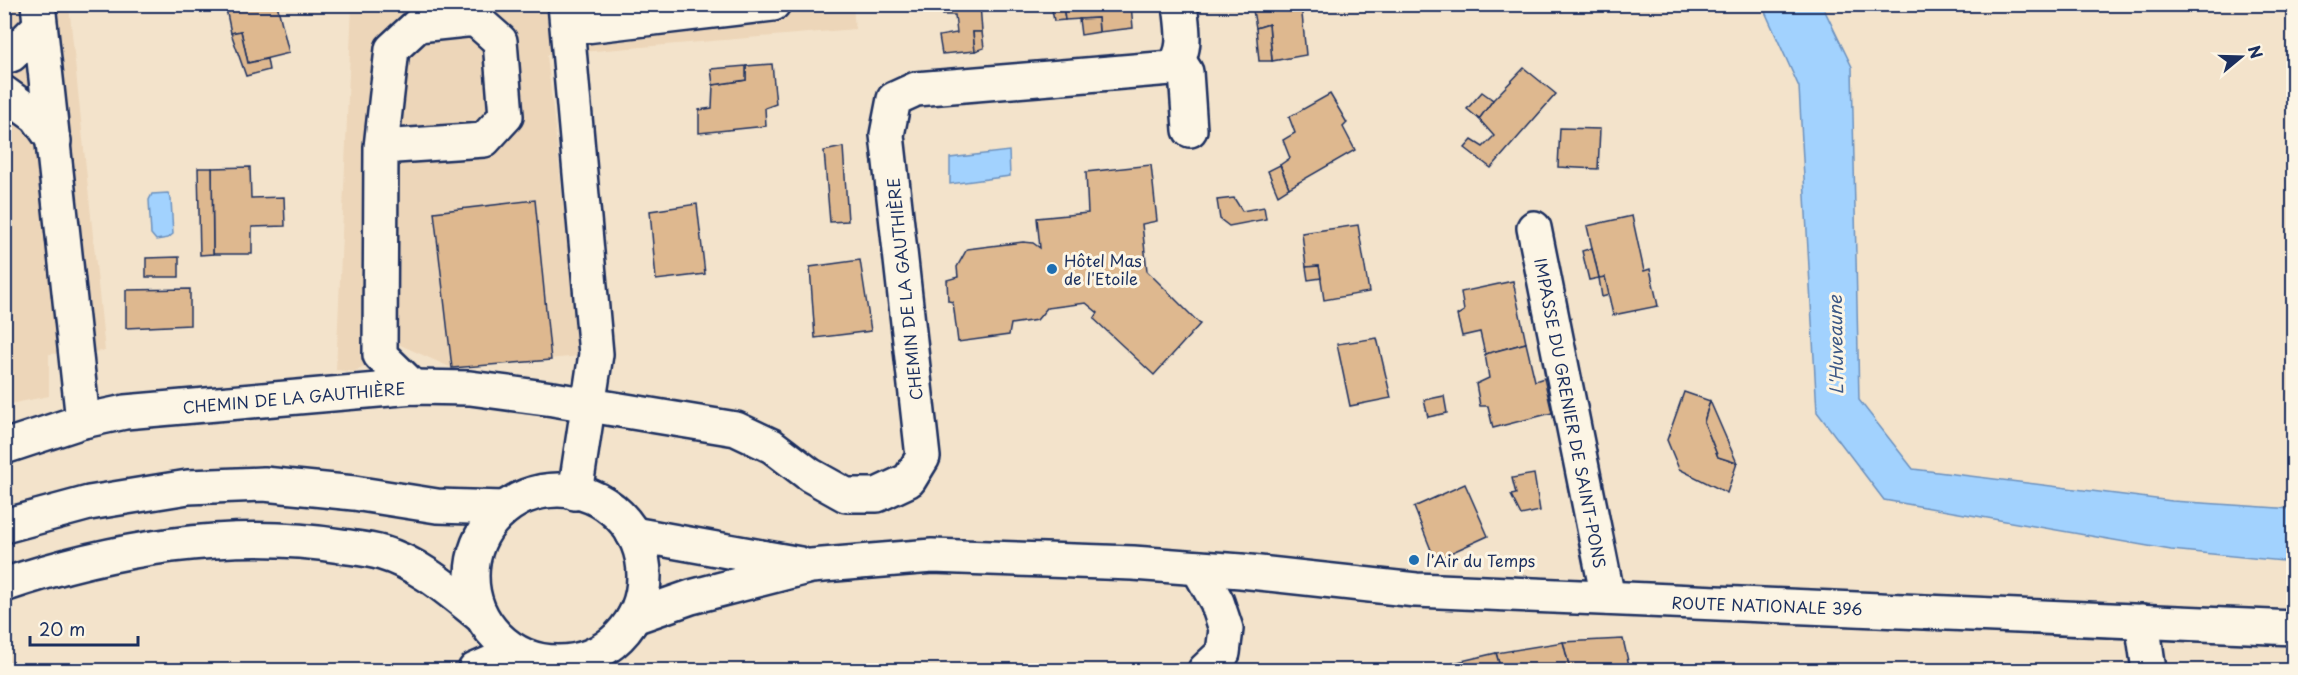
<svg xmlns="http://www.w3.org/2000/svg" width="2298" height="675" font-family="'Playpen Sans',sans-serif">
<rect width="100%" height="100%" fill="#f3e3cb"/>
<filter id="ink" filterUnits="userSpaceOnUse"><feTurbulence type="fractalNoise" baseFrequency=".0167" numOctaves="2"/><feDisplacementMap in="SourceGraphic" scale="12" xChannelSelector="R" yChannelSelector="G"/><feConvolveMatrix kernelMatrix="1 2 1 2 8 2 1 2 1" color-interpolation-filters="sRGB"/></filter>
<g filter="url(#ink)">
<g fill="#edd6b9">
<path d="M4,5H69L105,351L49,354V396L5,405Z"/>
<path d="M352,5H853L855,29L547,55L580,356L452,368L398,344L355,372L336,370Z"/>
</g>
<g fill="#a2d2fe" stroke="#6c91be" stroke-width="1.5">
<path d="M1762,5H1822L1852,67L1859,400L1913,469L2172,501L2293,509V562L2171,550L1884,500L1817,412L1799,87Z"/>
<path d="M1009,151L1010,176L950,184V158Z"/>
<path d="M168,193L171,199L173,234L168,238L156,240L151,234L149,200L152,194Z"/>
</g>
<g fill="#deb88f" stroke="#1b2f5e" stroke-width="1.5">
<path d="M225,4H277L289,53L248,63L241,31L231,33Z"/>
<path d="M940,4H980L982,32H973L975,51L942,54L939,36L957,33L955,15H943Z"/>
<path d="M1051,4H1063L1065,20L1054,21Z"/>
<path d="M1063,4H1131L1133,28L1099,32L1098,18L1065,20Z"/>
<path d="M1252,4H1301L1306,55L1272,61L1269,24L1256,28Z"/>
<path d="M1098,18L1099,32L1081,35L1079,19Z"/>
<path d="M1269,24L1272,61H1259L1256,28Z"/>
<path d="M241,31L248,63L267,59L269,70L246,76L231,33Z"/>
<path d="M973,32H982L984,48L975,51Z"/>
<path d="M772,64L776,104L765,108L766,126L699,133V110L712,108L713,85L746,80V66Z"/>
<path d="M746,66V80L713,85L711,69Z"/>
<path d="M1524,68L1556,94L1491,168L1465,148L1472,140L1483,147L1494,136L1479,119L1493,100Z"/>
<path d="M1482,92L1493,100L1479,119L1467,109Z"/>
<path d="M1330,94L1347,123L1343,127L1355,150L1289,188L1280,165L1290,158L1283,140L1295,133L1289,117Z"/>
<path d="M1560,128L1600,129L1598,169L1558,167Z"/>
<path d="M843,147L848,221L830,222L824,151Z"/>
<path d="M1151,165L1157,221L1142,224L1147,271L1200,324L1154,375L1094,319L1098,313L1086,303L1047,308L1037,320L1011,324L1009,335L958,342L953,302L948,301L947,280L958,277L957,267L967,249L1023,242L1033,243L1040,248L1037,218L1088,213L1086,172Z"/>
<path d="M1280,165L1289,188L1278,195L1268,171Z"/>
<path d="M250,167L251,198L284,197L285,226L252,227V254H213L212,168Z"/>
<path d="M198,168H212L213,254L200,255Z"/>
<path d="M1234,198L1242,211L1264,207L1266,219L1229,226L1220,219L1217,200Z"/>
<path d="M535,200L551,360L452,368L434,212Z"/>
<path d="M697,204L705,274L656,280L650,211Z"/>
<path d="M1632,216L1644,271L1650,269L1658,306L1613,315L1605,277L1599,278L1587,226Z"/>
<path d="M1358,225L1369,292L1324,300L1319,266L1306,267L1302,233Z"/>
<path d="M1592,248L1599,278L1589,280L1582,251Z"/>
<path d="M179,257V277H146V258Z"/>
<path d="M860,260L871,331L815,338L810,267Z"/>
<path d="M1319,266L1321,278L1308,280L1306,267Z"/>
<path d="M1605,277L1609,295L1602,297L1599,278Z"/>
<path d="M1513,281L1526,343L1485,354L1480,332L1462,336L1457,315L1464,311L1461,292Z"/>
<path d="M190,289V325L126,328V290Z"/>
<path d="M1377,338L1391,398L1350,406L1337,344Z"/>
<path d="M1526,343L1535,381L1544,378L1552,413L1493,428L1488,406H1480L1476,384L1489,378L1485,354Z"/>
<path d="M1684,392L1710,401L1704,422L1718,457L1737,463L1727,493L1679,469L1667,440Z"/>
<path d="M1444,396L1447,413L1428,417L1424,400Z"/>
<path d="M1710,401L1737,463L1718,457L1704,422Z"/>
<path d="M1534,474L1540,511L1521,515L1511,495L1516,494L1512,478Z"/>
<path d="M1465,484L1488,536L1435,560L1414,507Z"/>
<path d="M1623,639L1630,670H1570L1563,642Z"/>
<path d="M1563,642L1570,670H1501L1496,653Z"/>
<path d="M1496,653L1501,670H1455L1453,663Z"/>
</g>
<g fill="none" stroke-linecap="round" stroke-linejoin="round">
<g stroke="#1b2f5e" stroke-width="38">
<g id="minor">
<path d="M38,4L83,421"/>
<path d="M565,4L596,354L575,493"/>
<path d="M569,28L773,4"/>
<path d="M4,57L11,55L40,26"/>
<path d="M1179,61L1186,72L1190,130"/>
<path d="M4,93L37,117L54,141"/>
<path d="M381,147L484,140L506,116L500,41L475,19L418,25L392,49L381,147L380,355L413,387"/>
<path d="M1534,228L1608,598"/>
<path d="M4,447L83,421L125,412L413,387L470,388L553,399L736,429L772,446L810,475L846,495H877L909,480L923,457L887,135L894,99L916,89L1171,68C1189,53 1182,26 1180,4"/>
<path d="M1198,568L1217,602L1226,629L1223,653L1205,670"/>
<path d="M2142,621L2149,670"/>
<path d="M584,659L589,670"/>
</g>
</g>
<g stroke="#1b2f5e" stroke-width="38">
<g id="major">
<circle cx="558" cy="576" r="86"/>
<path d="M4,526L89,503L188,487L264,484L354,493L437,506L504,508"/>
<path d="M633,534L800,564"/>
<path d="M4,585C110,549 231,528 341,546C355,548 369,549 382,553C420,564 451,592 481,616"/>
<path d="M634,617L691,597L811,566L932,556L1133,563L1241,571L1416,590L2294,628"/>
</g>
</g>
<g stroke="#1b2f5e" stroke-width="38">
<path id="highway" d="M475,670L505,657L519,654"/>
</g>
<use href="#minor" stroke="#fcf5e5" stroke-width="33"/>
<use href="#major" stroke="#fcf5e5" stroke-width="33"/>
<use href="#highway" stroke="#fcf5e5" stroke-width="33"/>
</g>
</g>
<g fill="#1f6fb2" stroke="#fcf5e5" stroke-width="2">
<circle cx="1052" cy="269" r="6"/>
<circle cx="1414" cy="560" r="6"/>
</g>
<g text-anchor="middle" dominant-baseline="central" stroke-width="6" stroke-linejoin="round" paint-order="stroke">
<g font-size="16" fill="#1b2f5e" stroke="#fcf5e5" text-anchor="start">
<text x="1064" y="260">Hôtel Mas<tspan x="1064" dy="18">de l'Etoile</tspan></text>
<text x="1426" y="560">l'Air du Temps</text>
</g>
<g font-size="16" fill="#1b2f5e" stroke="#fcf5e5">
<text transform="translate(904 289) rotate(-96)">CHEMIN DE LA GAUTHIÈRE</text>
<text transform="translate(294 397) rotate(-5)">CHEMIN DE LA GAUTHIÈRE</text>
<text transform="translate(1571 413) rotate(79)">IMPASSE DU GRENIER DE SAINT-PONS</text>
<text transform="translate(1767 605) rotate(2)">ROUTE NATIONALE 396</text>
</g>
<g font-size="18" font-style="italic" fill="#3d5886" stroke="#fcf5e5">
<text transform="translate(1835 345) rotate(-91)">L'Huveaune</text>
</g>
</g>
<rect width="2298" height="675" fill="none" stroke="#fcf5e5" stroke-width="24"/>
<rect x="12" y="12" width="2274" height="651" fill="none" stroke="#1b2f5e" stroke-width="2" filter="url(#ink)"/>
<g transform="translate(2241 57) rotate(71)" stroke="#fcf5e5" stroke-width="4.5" paint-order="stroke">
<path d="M0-4.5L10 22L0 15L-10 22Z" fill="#1b2f5e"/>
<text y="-9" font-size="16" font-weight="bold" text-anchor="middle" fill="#1b2f5e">N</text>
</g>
<path d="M30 636v9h108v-9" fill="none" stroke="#1b2f5e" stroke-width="3"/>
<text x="39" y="636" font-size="18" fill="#1b2f5e" stroke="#fcf5e5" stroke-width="4.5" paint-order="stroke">20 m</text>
</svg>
